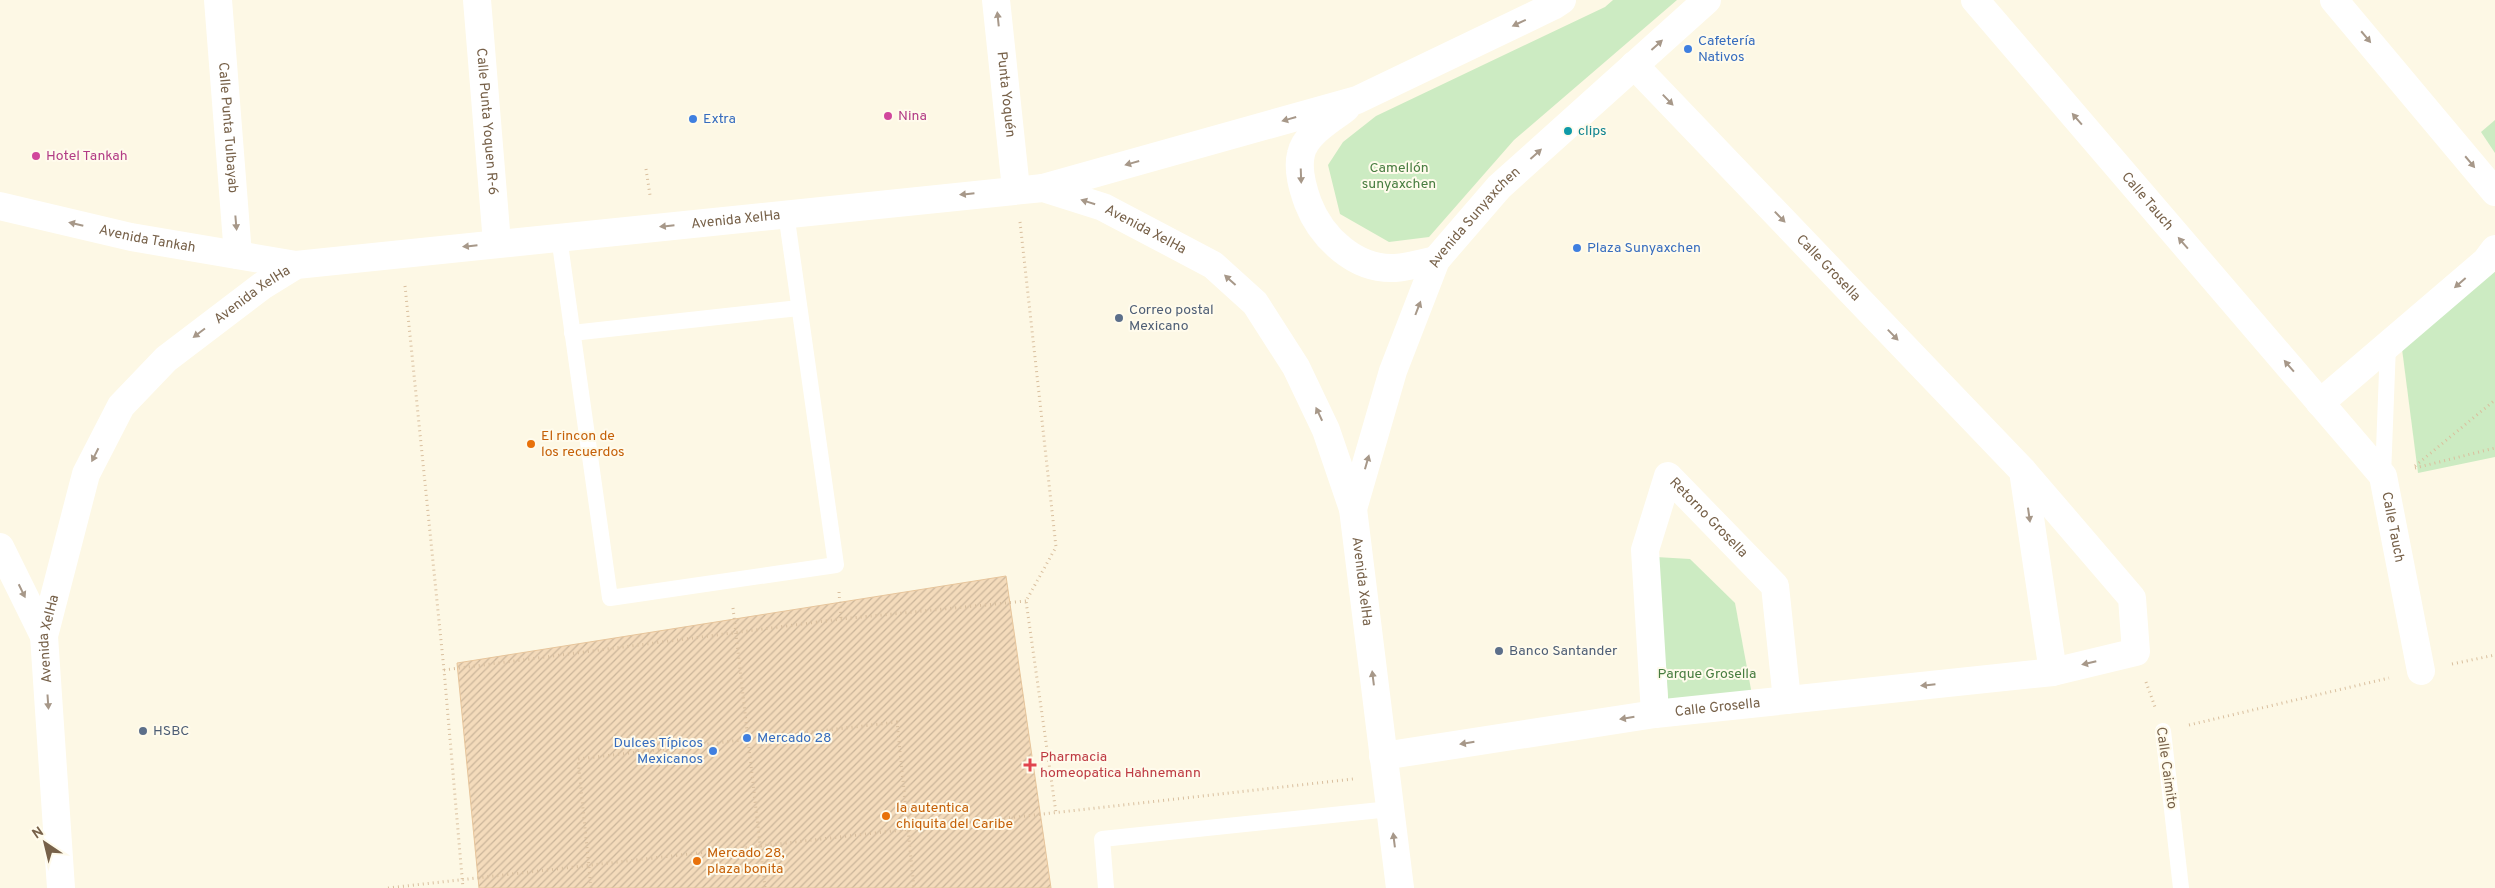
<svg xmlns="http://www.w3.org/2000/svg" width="2495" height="888" font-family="Overpass,sans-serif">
<defs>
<pattern id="building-hatch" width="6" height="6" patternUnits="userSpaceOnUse" patternTransform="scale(1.25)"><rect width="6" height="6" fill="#f4dbbb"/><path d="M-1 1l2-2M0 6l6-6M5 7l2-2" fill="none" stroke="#cab59a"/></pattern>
</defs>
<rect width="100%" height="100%" fill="#fdf8e5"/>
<g fill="#ccebc2">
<path d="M1613,0H1677L1514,140L1429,237L1389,242L1340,214L1328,165L1343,142L1376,116L1605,7Z"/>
<path d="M2495,120V153L2481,132Z"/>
<path d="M2495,270V457L2418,473L2402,349Z"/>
<path d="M1656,557L1690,559L1735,603L1755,711L1670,722Z"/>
</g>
<path fill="url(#building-hatch)" stroke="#e7c59b" d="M1006,576L1051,888H479L457,663Z"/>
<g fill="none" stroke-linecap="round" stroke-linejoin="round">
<g stroke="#d9bf9e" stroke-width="3" stroke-dasharray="1 4" stroke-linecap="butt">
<path d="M646,169L650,195"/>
<path d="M1020,222L1056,547L1026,601L1056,813"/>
<path d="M405,286L444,670L463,888"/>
<path d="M2415,466L2495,400"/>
<path d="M2415,468L2495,448"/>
<path d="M839,592L841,619"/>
<path d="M733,608L765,888"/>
<path d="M2452,664L2495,655"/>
<path d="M444,670L841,619L1026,601"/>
<path d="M2146,682L2155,707"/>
<path d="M2189,725L2389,678"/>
<path d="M388,888L1353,779"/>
<path d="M591,888L578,759L897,722L914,888"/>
</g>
<g stroke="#fff" stroke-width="16">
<path d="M559,237L610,598L836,565L786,213"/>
<path d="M572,333L799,308"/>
<path d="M2383,476L2388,345"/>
<path d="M2163,731L2181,888"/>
<path d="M1106,888L1102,839L1390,809"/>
</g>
<g stroke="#fff" stroke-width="28">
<path id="s1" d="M218,0L238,255"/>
<path id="s2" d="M477,0L497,243"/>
<path id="s3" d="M996,0L1016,189"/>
<path id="s4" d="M1975,0L2383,476L2421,671"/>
<path d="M2334,0L2495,192"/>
<path id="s5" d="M1634,65L2023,471L2053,672"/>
<path d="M2320,403L2486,261L2495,249"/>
<path id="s6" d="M1655,714L1645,550L1668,476L1775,586L1787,700"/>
<path id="s7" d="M1383,756L1655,714L2053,672L2136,652L2132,598L2023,471"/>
</g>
<g stroke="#fff" stroke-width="28">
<path d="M1346,108C1331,120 1305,134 1301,154C1297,170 1303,189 1308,203C1321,237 1355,270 1395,268C1408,267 1423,263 1436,260"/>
<path d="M1043,188L1357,100L1553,6L1562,0"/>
<path id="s8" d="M0,206L131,237L296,265"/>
<path id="s9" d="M1353,509L1393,371L1436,260L1499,187L1707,0"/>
<path d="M0,547L44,636"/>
<path id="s10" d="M61,888L44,636L86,474L121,406L166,359L262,286L296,265L1043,188L1103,207L1213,265L1255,303L1296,367L1326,430L1353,509L1400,888"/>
</g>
</g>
<defs><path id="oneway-solid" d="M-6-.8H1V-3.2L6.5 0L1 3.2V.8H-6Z" transform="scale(1.25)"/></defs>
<g fill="#a79889">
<use href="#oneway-solid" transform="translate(998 19) rotate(-96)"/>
<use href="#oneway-solid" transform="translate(1519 23) rotate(155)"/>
<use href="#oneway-solid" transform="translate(2366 37) rotate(50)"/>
<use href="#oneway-solid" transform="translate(1657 45) rotate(-42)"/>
<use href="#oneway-solid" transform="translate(1668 100) rotate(46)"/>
<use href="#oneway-solid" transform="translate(1289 119) rotate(164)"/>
<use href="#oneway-solid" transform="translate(2077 119) rotate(-131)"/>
<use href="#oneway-solid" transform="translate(1536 154) rotate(-42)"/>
<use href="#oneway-solid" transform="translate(2470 162) rotate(50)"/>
<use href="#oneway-solid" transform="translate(1132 163) rotate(164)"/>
<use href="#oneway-solid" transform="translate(1301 176) rotate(88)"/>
<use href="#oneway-solid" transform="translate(967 194) rotate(174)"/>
<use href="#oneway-solid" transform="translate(1088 202) rotate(-163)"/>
<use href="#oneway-solid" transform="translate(1780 217) rotate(46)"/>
<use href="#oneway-solid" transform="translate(236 223) rotate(85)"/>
<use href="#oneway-solid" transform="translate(76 224) rotate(-167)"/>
<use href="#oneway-solid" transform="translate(667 226) rotate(174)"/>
<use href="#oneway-solid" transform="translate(2183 243) rotate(-131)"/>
<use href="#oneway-solid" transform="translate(470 246) rotate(174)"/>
<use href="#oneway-solid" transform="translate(1230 280) rotate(-138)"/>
<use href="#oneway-solid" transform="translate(2460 283) rotate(139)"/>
<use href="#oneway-solid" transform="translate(1418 308) rotate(-69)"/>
<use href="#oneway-solid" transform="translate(199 333) rotate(143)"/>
<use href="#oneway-solid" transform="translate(1893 335) rotate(46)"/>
<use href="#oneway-solid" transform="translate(2289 366) rotate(-131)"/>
<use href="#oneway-solid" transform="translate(1319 414) rotate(-115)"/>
<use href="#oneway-solid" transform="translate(95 455) rotate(117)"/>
<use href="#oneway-solid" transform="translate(1367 462) rotate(-74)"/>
<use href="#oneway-solid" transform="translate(2029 515) rotate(82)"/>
<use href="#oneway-solid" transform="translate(22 591) rotate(64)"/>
<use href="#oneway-solid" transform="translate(2089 663) rotate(167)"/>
<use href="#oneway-solid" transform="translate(1373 678) rotate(-97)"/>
<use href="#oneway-solid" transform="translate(1928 685) rotate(174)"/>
<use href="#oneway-solid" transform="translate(48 702) rotate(86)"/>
<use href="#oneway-solid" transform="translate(1627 718) rotate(171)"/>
<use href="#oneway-solid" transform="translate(1467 743) rotate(171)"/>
<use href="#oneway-solid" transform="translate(1394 840) rotate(-97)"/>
</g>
<g fill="#3f7fe0" stroke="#fffbec" stroke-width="2">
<circle cx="1688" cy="49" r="5"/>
<circle cx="693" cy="119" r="5"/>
<circle cx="1577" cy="248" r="5"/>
<circle cx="747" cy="738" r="5"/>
<circle cx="713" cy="751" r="5"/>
</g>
<g fill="#d1479c" stroke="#fffbec" stroke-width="2">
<circle cx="888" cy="116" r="5"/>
<circle cx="36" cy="156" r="5"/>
</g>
<circle fill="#0f9aa8" stroke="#fffbec" stroke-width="2" cx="1568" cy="131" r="5"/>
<g fill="#5c6f8a" stroke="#fffbec" stroke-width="2">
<circle cx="1119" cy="318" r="5"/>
<circle cx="1499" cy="651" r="5"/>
<circle cx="143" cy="731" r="5"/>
</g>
<g fill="#e8710a" stroke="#fffbec" stroke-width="2">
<circle cx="531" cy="444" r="5"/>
<circle cx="886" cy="816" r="5"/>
<circle cx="697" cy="861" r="5"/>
</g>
<path fill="#e0444e" stroke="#fffbec" stroke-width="2" d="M1027.5 757.5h5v5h5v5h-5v5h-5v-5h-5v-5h5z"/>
<g text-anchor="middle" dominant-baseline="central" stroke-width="4" stroke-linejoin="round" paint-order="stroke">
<g font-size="14" fill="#366cbe" stroke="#fffbec" text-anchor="start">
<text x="1698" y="41">Cafetería<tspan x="1698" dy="16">Nativos</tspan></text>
<text x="703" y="119">Extra</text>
<text x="1587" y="248">Plaza Sunyaxchen</text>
<text x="757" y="738">Mercado 28</text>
<text x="703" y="743" text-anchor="end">Dulces Típicos<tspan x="703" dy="16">Mexicanos</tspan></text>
</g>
<g font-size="14" fill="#776149" stroke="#fffbec">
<text stroke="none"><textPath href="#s3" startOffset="95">Punta Yoquén</textPath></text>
<text stroke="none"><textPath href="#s2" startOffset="122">Calle Punta Yoquen R-6</textPath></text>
<text stroke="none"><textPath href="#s1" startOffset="128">Calle Punta Tulbayab</textPath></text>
<text stroke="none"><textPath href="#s4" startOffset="265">Calle Tauch</textPath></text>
<text stroke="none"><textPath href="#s10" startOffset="1164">Avenida XelHa</textPath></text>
<text stroke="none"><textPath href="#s9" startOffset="320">Avenida Sunyaxchen</textPath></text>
<text stroke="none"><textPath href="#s10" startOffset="1584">Avenida XelHa</textPath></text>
<text stroke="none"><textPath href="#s8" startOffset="151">Avenida Tankah</textPath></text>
<text stroke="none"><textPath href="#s5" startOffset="281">Calle Grosella</textPath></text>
<text stroke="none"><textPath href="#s10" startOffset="669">Avenida XelHa</textPath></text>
<text stroke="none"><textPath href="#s6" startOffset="300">Retorno Grosella</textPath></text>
<text stroke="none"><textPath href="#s4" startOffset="679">Calle Tauch</textPath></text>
<text stroke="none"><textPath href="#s10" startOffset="2019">Avenida XelHa</textPath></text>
<text stroke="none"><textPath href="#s10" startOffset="250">Avenida XelHa</textPath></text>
<text stroke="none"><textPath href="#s7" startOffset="338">Calle Grosella</textPath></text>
<text transform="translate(2166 768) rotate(82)">Calle Caimito</text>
</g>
<g font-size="14" fill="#b23c85" stroke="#fffbec" text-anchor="start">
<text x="898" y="116">Nina</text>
<text x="46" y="156">Hotel Tankah</text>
</g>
<g font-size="14" fill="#0d838f" stroke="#fffbec" text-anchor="start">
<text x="1578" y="131">clips</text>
</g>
<g font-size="14" fill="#487d40" stroke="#fffbec">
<text x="1399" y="168">Camellón<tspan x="1399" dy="16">sunyaxchen</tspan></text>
<text x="1707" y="674">Parque Grosella</text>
</g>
<g font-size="14" fill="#4e5e75" stroke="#fffbec" text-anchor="start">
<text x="1129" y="310">Correo postal<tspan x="1129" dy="16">Mexicano</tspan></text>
<text x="1509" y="651">Banco Santander</text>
<text x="153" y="731">HSBC</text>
</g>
<g font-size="14" fill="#c56008" stroke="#fffbec" text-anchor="start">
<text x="541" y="436">El rincon de<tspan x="541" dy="16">los recuerdos</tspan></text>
<text x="896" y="808">la autentica<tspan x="896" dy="16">chiquita del Caribe</tspan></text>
<text x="707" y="853">Mercado 28,<tspan x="707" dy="16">plaza bonita</tspan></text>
</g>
<g font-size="14" fill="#be3a42" stroke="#fffbec" text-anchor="start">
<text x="1040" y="757">Pharmacia<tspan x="1040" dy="16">homeopatica Hahnemann</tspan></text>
</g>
</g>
<g transform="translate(45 843) rotate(325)" stroke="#fffbec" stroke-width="4" paint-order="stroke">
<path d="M0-4L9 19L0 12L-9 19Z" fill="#776149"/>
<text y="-8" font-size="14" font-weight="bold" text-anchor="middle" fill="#776149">N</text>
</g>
</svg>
